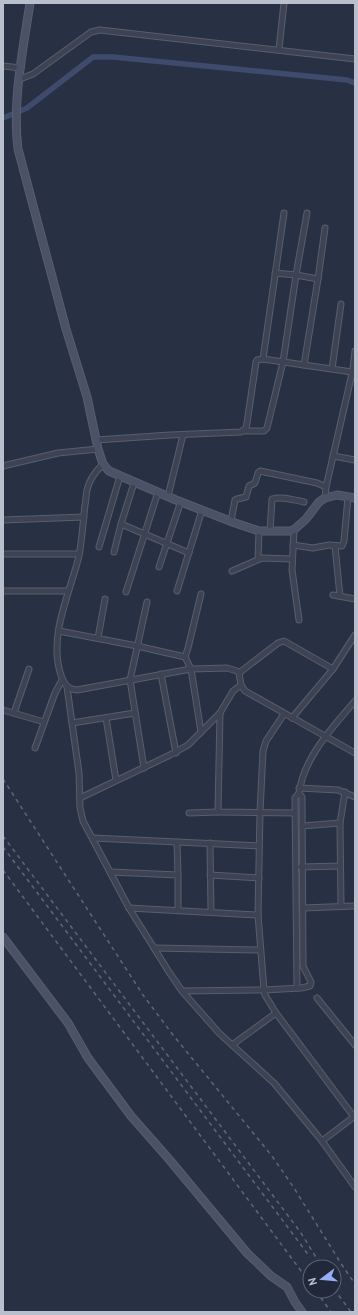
<svg xmlns="http://www.w3.org/2000/svg" width="358" height="1315" font-family="'PT Sans',sans-serif">
<rect width="100%" height="100%" fill="#283043"/>
<g fill="none" stroke-linecap="round" stroke-linejoin="round">
<path stroke="#3f4b6c" stroke-width="5.5" d="M3,118L27,108L93,57H113L347,80L355,83"/>
<g stroke="#585e6d" stroke-width="7">
<g id="street">
<path d="M279,49L284,3"/>
<path d="M3,66L21,68"/>
<path d="M20,79L33,74L91,32L100,30L355,59"/>
<path d="M284,213L263,359L352,372"/>
<path d="M275,273L296,275L318,279"/>
<path d="M304,365L318,279L325,228"/>
<path d="M332,369L341,304"/>
<path d="M243,431H264L267,428L283,362L296,275L307,213"/>
<path d="M96,440L170,435L241,432L246,428L247,423L256,362L257,360L263,359"/>
<path d="M333,456L355,460"/>
<path d="M103,464C96,471 89,480 87,490C86,494 86,500 85,505C83,522 82,540 79,556C70,593 49,634 60,672C63,682 66,689 77,690L191,669L227,668L237,671L239,673L241,685L245,691L355,753"/>
<path d="M3,466L58,453L98,449"/>
<path d="M134,483L121,524L189,553"/>
<path d="M168,496L183,435"/>
<path d="M325,498L326,487L353,369L355,351"/>
<path d="M3,520L84,517"/>
<path d="M231,521L235,500L237,499L246,497L249,486L255,483L258,473L260,471L317,483L326,487"/>
<path d="M294,530L292,570L299,620"/>
<path d="M270,531L272,499C282,496 294,500 304,502"/>
<path d="M293,545L313,548L329,545L342,546L344,541L348,497"/>
<path d="M335,546L340,596"/>
<path d="M99,547L120,476"/>
<path d="M114,552L121,524"/>
<path d="M3,554H79"/>
<path d="M258,559L259,531"/>
<path d="M159,567L181,501"/>
<path d="M232,571L262,558L292,559"/>
<path d="M3,591H68"/>
<path d="M177,591L202,510"/>
<path d="M126,592L158,492"/>
<path d="M333,595L355,599"/>
<path d="M59,631L137,646L185,657L191,669L201,732"/>
<path d="M98,638L105,599"/>
<path d="M185,657L188,648L201,594"/>
<path d="M239,673L278,643L284,641L333,669"/>
<path d="M161,674L176,753"/>
<path d="M67,687L79,773L80,808L83,821L129,908L169,972L182,991L264,990L301,988L310,986L311,982L303,966L302,797L299,793C304,757 332,728 355,701"/>
<path d="M3,710L44,722"/>
<path d="M14,713L29,669"/>
<path d="M220,713L218,812L295,813"/>
<path d="M284,714L266,741L263,751L260,812L258,915L264,990L265,995L276,1013L354,1117"/>
<path d="M106,718L116,780"/>
<path d="M292,718L333,669L355,635"/>
<path d="M72,723L135,713"/>
<path d="M35,748L55,693L62,680"/>
<path d="M144,768L130,680L147,602"/>
<path d="M299,788L338,790L355,797"/>
<path d="M80,798L170,755L188,745L220,713L233,691L241,685"/>
<path d="M189,813L218,812"/>
<path d="M302,826L340,823"/>
<path d="M93,838L259,846"/>
<path d="M177,842L178,875"/>
<path d="M210,843L211,912"/>
<path d="M301,867L340,866"/>
<path d="M110,872L178,875V910"/>
<path d="M210,875L259,878"/>
<path d="M341,905L340,823L345,792"/>
<path d="M129,908L258,915"/>
<path d="M303,908L355,906"/>
<path d="M154,948L260,950"/>
<path d="M297,988L295,798L299,793"/>
<path d="M182,991L219,1033L274,1083L322,1141L355,1187"/>
<path d="M317,998L355,1045"/>
<path d="M232,1045L276,1013"/>
<path d="M322,1141L355,1116"/>
</g>
</g>
<g stroke="#585e6d" stroke-width="9">
<g id="secondary">
<path d="M30,3C23,50 12,102 18,149L66,329L87,397L98,449L103,464L109,471L176,500L235,523L259,531H291L296,528L306,519L319,502L325,498L337,495L355,498"/>
<path d="M3,937L68,1023L88,1058L131,1116L168,1158L247,1253L271,1276L287,1287L295,1302L302,1312"/>
</g>
</g>
<use href="#street" stroke="#3d4353" stroke-width="5"/>
<use href="#secondary" stroke="#4b5166" stroke-width="7"/>
<g stroke="#5f667a" stroke-width="1.5" stroke-dasharray="4 4" stroke-linecap="butt">
<path d="M3,779L143,995L173,1035L272,1156L294,1188L342,1265L355,1284"/>
<path d="M3,836L301,1233L322,1267"/>
<path d="M3,847L310,1257"/>
<path d="M3,870L310,1283"/>
<path d="M334,1289L351,1312"/>
<path d="M316,1291L331,1312"/>
</g>
</g>
<rect width="358" height="1315" fill="none" stroke="#babfcd" stroke-width="8"/>
<g transform="translate(322 1279) rotate(254)"><circle r="19" fill="#212839" stroke="#5e6474"/>
<path d="M0-3L7 15L0 10L-7 15Z" fill="#96aef6"/>
<text y="-6" font-size="11" font-weight="bold" text-anchor="middle" fill="#babfcd">N</text>
</g>
</svg>
